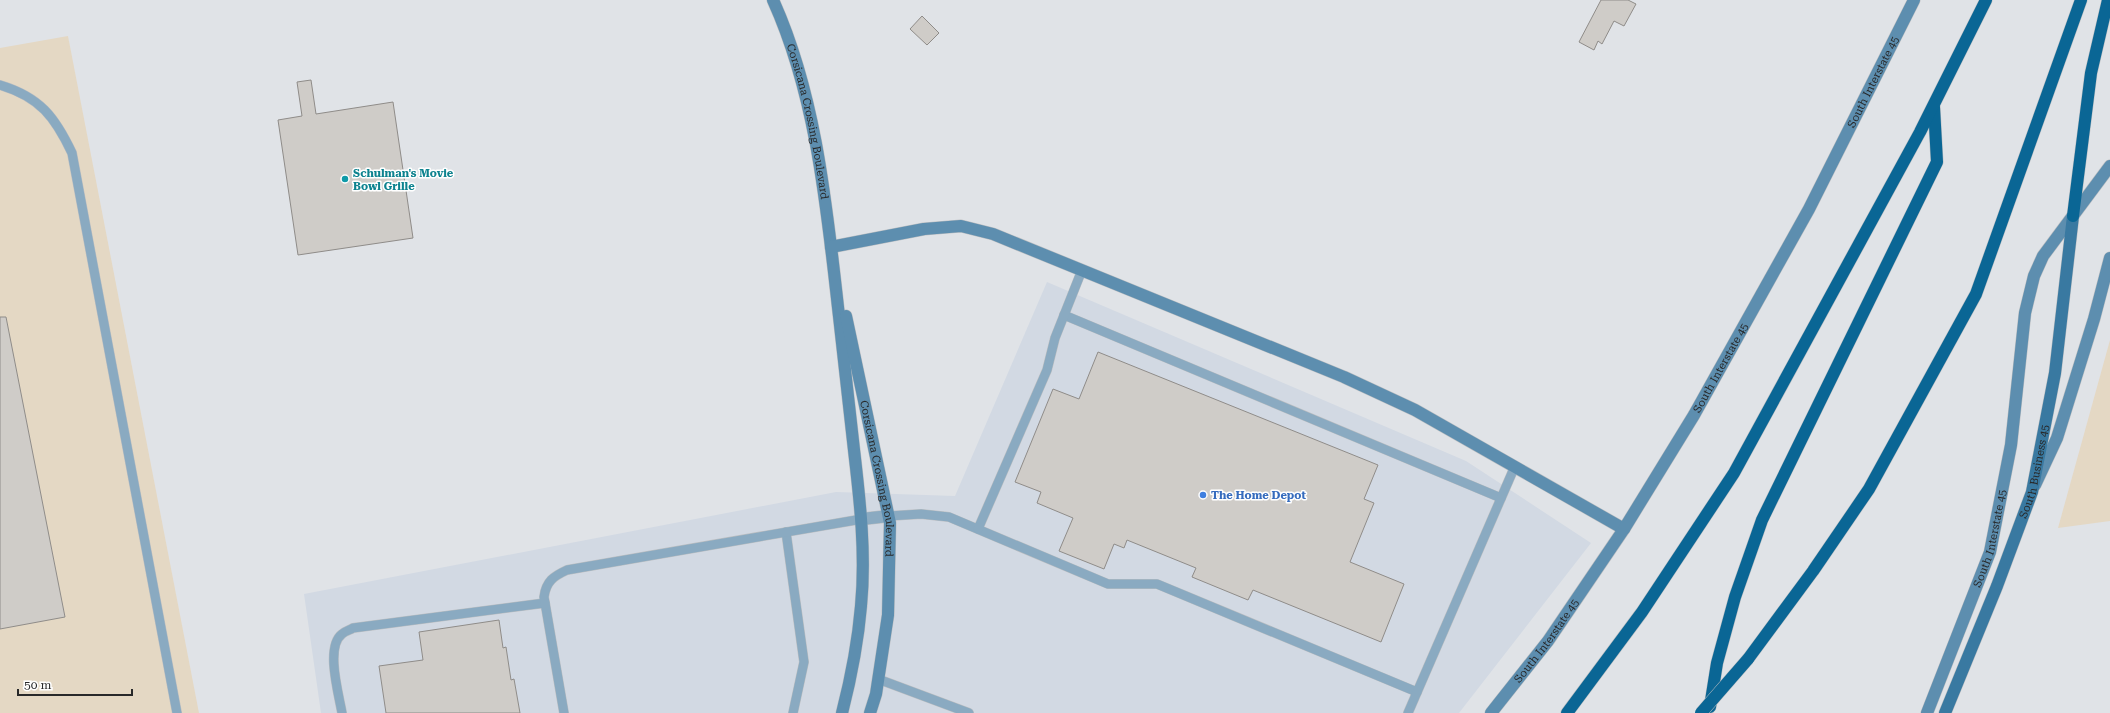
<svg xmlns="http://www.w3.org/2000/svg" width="2110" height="713" font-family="'Roboto Serif',serif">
<rect width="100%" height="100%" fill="#e0e3e7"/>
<path fill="#d2d9e3" d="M1047,282L1466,461L1591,543L1459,713H321L304,594L836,492L955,496Z"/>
<g fill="#e4d8c4">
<path d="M68,36L199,713H0V48Z"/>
<path d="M2110,340V521L2058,528Z"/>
</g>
<g fill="#cfccc8" stroke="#8f8c89">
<path d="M1601,0H1628L1636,4L1624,26L1614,21L1602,44L1598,41L1594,50L1579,42Z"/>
<path d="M922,16L939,33L927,45L910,29Z"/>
<path d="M311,80L316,114L393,102L413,238L298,255L278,120L302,116L297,82Z"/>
<path d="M0,317H6L65,617L0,629Z"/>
<path d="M1098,352L1378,465L1364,499L1374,503L1350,562L1404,584L1381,642L1253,590L1248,600L1192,577L1196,568L1127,540L1124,548L1114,544L1104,569L1059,551L1073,518L1037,503L1041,492L1015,482L1053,389L1079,399Z"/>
<path d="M499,620L503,648L506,647L511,680L514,679L520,713H386L379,666L423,660L419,632Z"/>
</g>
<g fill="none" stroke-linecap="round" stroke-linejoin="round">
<g stroke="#bbbec1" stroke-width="10">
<g id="lane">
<path d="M0,85C40,97 55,117 72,153L177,713"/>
<path d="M1064,315L1501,498"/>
<path d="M889,516L921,514L949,517L1108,584H1157L1417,692"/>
<path d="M978,529L1047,370L1055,338L1082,270"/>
<path d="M786,532L804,662L793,713"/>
<path d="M878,679L969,713"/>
<path d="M342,713C339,695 325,647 342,634C345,631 350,630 353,628L545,603"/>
<path d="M564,713L544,597C546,581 554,576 567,570L862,519"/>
<path d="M1408,713L1515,466"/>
</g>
</g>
<g stroke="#bbbec1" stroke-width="13">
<path id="street" d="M862,519L889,516"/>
</g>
<g stroke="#bbbec1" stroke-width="13">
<g id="secondary">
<path id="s1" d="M773,0C817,97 827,211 839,316C844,360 849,405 854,450C860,501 866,554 861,606C858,642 851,678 842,713"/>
<path d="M831,247L924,229L961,226L993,234L1344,377L1415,410L1624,529"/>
<path id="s2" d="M846,316L890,523L888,615L876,694L870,713"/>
<path d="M2035,485L2057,438L2094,319L2110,258"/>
<path id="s3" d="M1491,713L1548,641L1624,529L1694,415L1809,209L1914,0"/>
<path id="s4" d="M1927,713L1990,552L2011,445L2025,313L2034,276L2043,256L2110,166"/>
</g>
</g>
<g stroke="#bbbec1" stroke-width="13">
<g id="primary">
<path id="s5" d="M1945,713L1997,586L2032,492L2055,373L2073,216"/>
</g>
</g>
<g stroke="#bbbec1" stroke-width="13">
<g id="highway">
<path d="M2073,216L2091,73L2108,0"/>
<path d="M1748,659L1813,571L1869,489L1976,294L2081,0"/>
<path d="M1710,707L1717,663L1735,597L1762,520L1937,162L1934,107"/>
<path d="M1567,713L1642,612L1734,473L1920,132L1986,0"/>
</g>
</g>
<use href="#lane" stroke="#8aaac1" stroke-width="9"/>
<use href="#street" stroke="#8aaac1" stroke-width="12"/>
<use href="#secondary" stroke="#5d8eaf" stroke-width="12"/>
<use href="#primary" stroke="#3979a1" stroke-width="12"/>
<use href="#highway" stroke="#0a6695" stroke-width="12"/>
<g stroke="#bbbec1" stroke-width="13" stroke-linecap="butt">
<path id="highway-bridge" d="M1701,713L1748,659"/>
</g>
<use href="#highway-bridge" stroke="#0a6695" stroke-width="12"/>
</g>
<circle fill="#0f9aa8" stroke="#fff" stroke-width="1.5" cx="345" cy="179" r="4"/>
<circle fill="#3f7fe0" stroke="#fff" stroke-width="1.5" cx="1203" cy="495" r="4"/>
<g text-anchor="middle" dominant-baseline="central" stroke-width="3" stroke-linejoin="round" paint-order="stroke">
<g font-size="11" fill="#28292a" stroke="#fff">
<text stroke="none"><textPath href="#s3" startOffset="739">South Interstate 45</textPath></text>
<text stroke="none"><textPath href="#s1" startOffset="127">Corsicana Crossing Boulevard</textPath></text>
<text stroke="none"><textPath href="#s3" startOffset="415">South Interstate 45</textPath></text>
<text stroke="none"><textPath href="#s5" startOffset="258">South Business 45</textPath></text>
<text stroke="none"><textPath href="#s2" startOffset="166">Corsicana Crossing Boulevard</textPath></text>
<text stroke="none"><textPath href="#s4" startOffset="186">South Interstate 45</textPath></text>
<text stroke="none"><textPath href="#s3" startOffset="91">South Interstate 45</textPath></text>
</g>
<g font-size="11" font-weight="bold" fill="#0d838f" stroke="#fff" text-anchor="start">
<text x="353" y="173">Schulman's Movie<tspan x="353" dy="13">Bowl Grille</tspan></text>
</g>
<g font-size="11" font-weight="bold" fill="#366cbe" stroke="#fff" text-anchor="start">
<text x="1211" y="495">The Home Depot</text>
</g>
</g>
<path d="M18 689v6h114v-6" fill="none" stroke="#28292a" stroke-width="2"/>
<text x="24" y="689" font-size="12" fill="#28292a" stroke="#ffffff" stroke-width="3" paint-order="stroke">50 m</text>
</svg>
